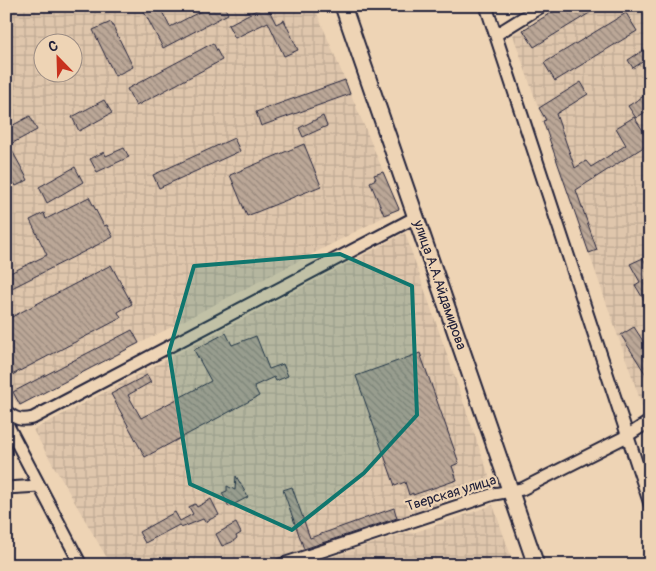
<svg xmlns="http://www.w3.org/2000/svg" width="656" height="571" font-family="Pangolin,sans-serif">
<defs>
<pattern id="industrial-grid" width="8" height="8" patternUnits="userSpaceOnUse" patternTransform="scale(1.25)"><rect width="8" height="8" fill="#dfc6ac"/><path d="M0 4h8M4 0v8" fill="none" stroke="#bfaa95"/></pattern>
<pattern id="building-back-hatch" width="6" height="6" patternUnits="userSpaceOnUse" patternTransform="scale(1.25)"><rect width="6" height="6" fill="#bba797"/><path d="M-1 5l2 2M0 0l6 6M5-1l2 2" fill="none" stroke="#98887c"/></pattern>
</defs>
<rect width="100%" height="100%" fill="#eed4b5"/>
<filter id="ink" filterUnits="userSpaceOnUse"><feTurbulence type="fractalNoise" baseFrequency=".02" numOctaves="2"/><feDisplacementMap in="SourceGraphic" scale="10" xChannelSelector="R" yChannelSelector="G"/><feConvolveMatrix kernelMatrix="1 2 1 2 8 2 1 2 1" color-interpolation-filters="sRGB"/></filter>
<g filter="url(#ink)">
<g fill="url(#industrial-grid)" fill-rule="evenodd">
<path d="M6,6H314L399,209L19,406L6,385ZM42,42H72V72H42Z"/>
<path d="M558,6H650V404L643,408L513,35Z"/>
<path d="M405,233L492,485L305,551L252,565H111L33,430Z"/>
<path d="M493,505L514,565H306L409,532L413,533Z"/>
</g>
<g fill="url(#building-back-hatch)" stroke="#22223b">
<path d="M141,6H159L170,27L211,6H224L228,14L163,48Z"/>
<path d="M264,6H267L276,24L284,20L298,50L284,56L268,22L235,38L228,25Z"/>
<path d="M562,6H601L534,47L523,30Z"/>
<path d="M626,13L637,31L555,81L544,63Z"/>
<path d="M111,22L133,67L115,76L93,30Z"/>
<path d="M213,43L222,60L136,106L127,89Z"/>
<path d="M650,46V57L633,68L628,60Z"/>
<path d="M345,80L350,94L261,126L256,112Z"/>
<path d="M581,82L588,94L556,114L575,168L586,161L591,167L626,145L616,128L634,117L650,141V143L576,190L597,250L589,253L543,121L546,120L539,108Z"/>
<path d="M650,92V109L636,118L628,106Z"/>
<path d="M104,100L112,113L79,131L72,117Z"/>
<path d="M30,116L37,130L9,145L28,180L16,186L6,169V129Z"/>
<path d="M323,116L327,126L303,137L299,128Z"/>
<path d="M234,138L240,151L159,188L153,175Z"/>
<path d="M304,144L321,186L247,216L230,175Z"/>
<path d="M124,148L129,157L97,172L90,159L104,152L106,156Z"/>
<path d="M75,167L83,182L47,203L39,187Z"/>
<path d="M383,172L399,209L384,215L370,182L376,179L374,175Z"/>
<path d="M89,197L104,226L107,225L113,237L6,291V275L47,255L30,220L44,213L46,219Z"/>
<path d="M643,258L650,271V310L635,285L640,282L630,264Z"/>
<path d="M111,265L132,304L118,312L121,318L12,375L6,365V320Z"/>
<path d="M634,327L650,352V381L621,335Z"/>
<path d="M132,330L139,343L20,405L13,392Z"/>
<path d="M226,333L232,345L256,336L269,369L283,364L288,376L276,381L274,377L254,386L259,396L145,457L111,394L147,375L151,382L128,395L141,418L211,381L194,350Z"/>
<path d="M420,353L459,463L452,466L457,480L413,495V493L409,495L405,482L395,486L356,376Z"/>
<path d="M236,476L248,497L229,507L222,493L227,491V486L235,490Z"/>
<path d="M292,487L310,538L394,508L397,518L304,549L283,490Z"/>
<path d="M211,499L219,515L205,522L203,519L181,528L179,525L145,543L139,532L175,512L180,521L193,514L189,507L195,504L197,507Z"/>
<path d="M236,523L241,533L236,536L237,538L232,542L222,546L216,534Z"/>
</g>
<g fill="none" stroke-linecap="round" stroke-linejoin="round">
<g stroke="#22223b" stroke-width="15">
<g id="minor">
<path d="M486,6L650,504"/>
<path d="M497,34L542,6"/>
<path d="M6,411C15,419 21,421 33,418L416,217"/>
<path d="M6,422L81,565"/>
<path d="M6,488L39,486"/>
<path d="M280,565L494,494L522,489L627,436L650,421"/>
</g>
</g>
<g stroke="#22223b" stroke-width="19">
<path id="major" d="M343,6L536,565"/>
</g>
<use href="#minor" stroke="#eed4b5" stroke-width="11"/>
<use href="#major" stroke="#eed4b5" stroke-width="15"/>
</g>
</g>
<path fill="#0f766e" fill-opacity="0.2" stroke="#0f766e" stroke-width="4" stroke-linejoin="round" d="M340,254L412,286L417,415L364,473L292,530L190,484L169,352L194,266Z"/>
<g text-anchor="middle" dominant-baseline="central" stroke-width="4.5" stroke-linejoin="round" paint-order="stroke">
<g font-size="14" fill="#22223b" stroke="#eed4b5">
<text transform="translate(440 285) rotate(71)">улица А.А.Айдамирова</text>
<text transform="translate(451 493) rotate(-17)">Тверская улица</text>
</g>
</g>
<rect width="656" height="571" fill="none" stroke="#eed4b5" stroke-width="25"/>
<rect x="12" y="12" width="631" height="546" fill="none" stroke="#22223b" stroke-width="2" filter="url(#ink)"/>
<g transform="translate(58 58) rotate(337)"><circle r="24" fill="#eed4b5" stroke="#9c8d84"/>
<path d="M0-4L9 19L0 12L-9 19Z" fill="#c8321e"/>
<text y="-8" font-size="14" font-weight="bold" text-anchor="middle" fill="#22223b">С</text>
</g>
</svg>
